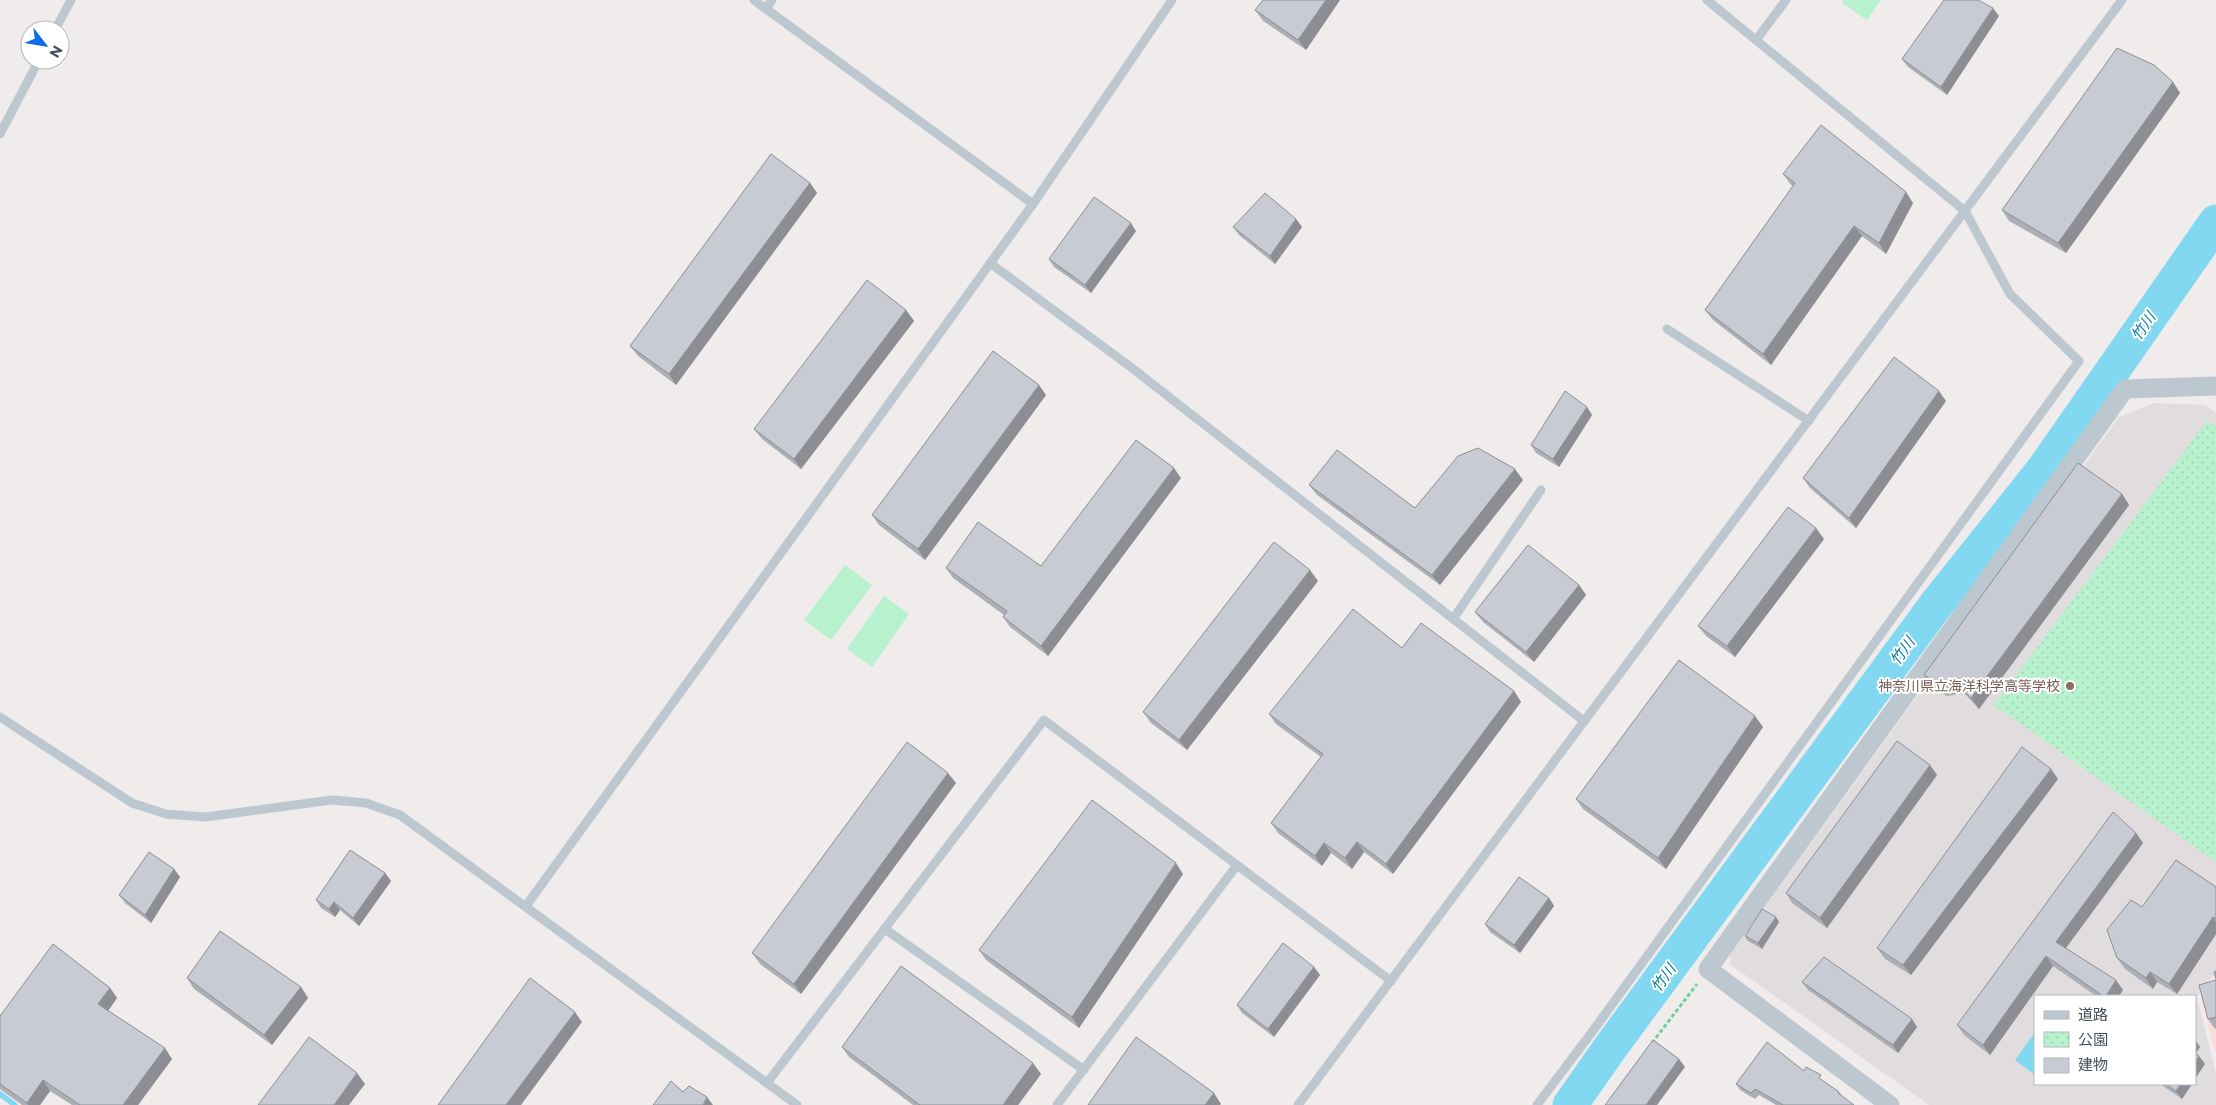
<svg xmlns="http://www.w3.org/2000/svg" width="2216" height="1105" font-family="Montserrat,'Noto Sans JP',sans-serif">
<defs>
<pattern id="park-dots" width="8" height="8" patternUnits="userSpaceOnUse" patternTransform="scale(1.25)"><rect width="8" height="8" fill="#b7f1ce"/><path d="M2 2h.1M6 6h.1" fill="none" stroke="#9fd0b3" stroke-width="1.8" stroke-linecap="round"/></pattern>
</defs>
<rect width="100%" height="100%" fill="#f0ecec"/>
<path fill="#e1ddde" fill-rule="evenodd" d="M2154,403L2205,405L2216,413V972L2197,997L2216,1073V1105H1929L1731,965L1730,955L2119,417ZM2035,996H2195V1084H2035Z"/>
<path fill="#fcddda" d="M2216,976V1056L2201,998Z"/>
<g fill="#b7f1ce">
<path d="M1843,0H1881L1867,20L1842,3Z"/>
<path d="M845,565L872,585L831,640L804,620Z"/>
<path d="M884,596L909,614L872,667L847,649Z"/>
</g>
<path fill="url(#park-dots)" d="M2207,421L2216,427V862L1994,705Z"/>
<path fill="#82d8f0" d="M2035,1032V1075L2015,1060Z"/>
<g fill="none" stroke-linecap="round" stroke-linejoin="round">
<path stroke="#82d8f0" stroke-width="5.5" d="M0,1094L15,1105"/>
<path stroke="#82d8f0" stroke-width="35" d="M1570,1105L1610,1048L1935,606L2044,469L2216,222"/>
<path stroke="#6ed0a1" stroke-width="3" stroke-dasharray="4 2.5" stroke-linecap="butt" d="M1652,1043L1697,984"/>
<g stroke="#bcc7d0" stroke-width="9">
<path d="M754,0L1033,204"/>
<path d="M766,9L772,0"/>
<path d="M55,30L71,0"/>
<path d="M1756,40L1786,0"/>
<path d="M0,134L39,60"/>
<path d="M990,263L1132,368L1584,721"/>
<path d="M1667,329L1809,421"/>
<path d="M1453,619L1541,490"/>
<path d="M0,717L132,803L166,814L205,817L332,800L366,803L400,815L797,1105"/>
<path d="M526,906L1033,204L1172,0"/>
<path d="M885,929L1084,1070"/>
<path d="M767,1083L1044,720L1391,981"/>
<path d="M1057,1105L1237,865"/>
<path d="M1298,1105L2122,0"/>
<path d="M1537,1105L1592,1032L2079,361L2010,294L1965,211L1707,0"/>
</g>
<path stroke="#bcc7d0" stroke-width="19" d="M1890,1105L1708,969L2125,389L2216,386"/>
</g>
<g fill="#acafb5">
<path d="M1340,0L1306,50L1263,21L1255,10Z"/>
<path d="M1999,16L1947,95L1908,67L1902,59Z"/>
<path d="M2173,82L2180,93L2066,253L2009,221L2002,210Z"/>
<path d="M1783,174L1913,203L1886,254L1862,236L1771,365L1713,320L1705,310L1793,186L1791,185Z"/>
<path d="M810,183L817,193L676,385L638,356L630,346Z"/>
<path d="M1296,219L1302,227L1275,264L1239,235L1233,227Z"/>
<path d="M1136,231L1091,293L1054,267L1049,259Z"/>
<path d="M906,310L914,321L801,469L762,439L754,429Z"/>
<path d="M1046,395L925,560L879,525L872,515Z"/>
<path d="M1946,401L1856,528L1810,488L1803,478Z"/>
<path d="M1587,407L1592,415L1559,467L1536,453L1531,445Z"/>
<path d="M1181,478L1048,656L1010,627L1003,617L1004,615L953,578L946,568L1041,566Z"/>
<path d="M1523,480L1440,585L1317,495L1309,485L1415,508Z"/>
<path d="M2122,494L2129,505L1979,709L1964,693L1947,696L1931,686L1924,675Z"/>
<path d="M1824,539L1735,657L1706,636L1698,626Z"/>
<path d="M1318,581L1187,750L1151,723L1143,712Z"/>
<path d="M1579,585L1586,595L1534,662L1483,622L1475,612Z"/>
<path d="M1402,648L1514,691L1521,702L1393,874L1364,852L1352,869L1331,853L1322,866L1278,833L1271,823L1321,757L1276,724L1269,714Z"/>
<path d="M1763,727L1666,869L1583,809L1576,799Z"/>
<path d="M1937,775L1827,928L1792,903L1786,893Z"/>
<path d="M2058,779L1911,975L1885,959L1877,948Z"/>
<path d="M956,783L801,994L760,964L752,953Z"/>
<path d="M2136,833L2143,843L2066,948L2123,990L2119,996H2096L2053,966L1990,1055L1964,1035L1957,1025Z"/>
<path d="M174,869L180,877L151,923L125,903L119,895Z"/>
<path d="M385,873L391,881L359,926L340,910L335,917L321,908L316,900Z"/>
<path d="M1183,874L1079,1028L986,960L979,950Z"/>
<path d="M2216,887V934L2177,994L2157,982L2153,989L2125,969L2117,958L2142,907Z"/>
<path d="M1549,898L1554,906L1520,953L1490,932L1485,924Z"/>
<path d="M1776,917L1779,922L1762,949L1748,941L1745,936Z"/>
<path d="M1314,967L1320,975L1274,1037L1242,1013L1237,1005Z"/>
<path d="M187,978L301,987L308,998L272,1045L194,989Z"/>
<path d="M2216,980V1029H2215L2208,1019Z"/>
<path d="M1802,982L1917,1027L1898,1053L1808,990Z"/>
<path d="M110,988L117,998L108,1010L172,1059L138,1105H72L50,1091L40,1105H22L0,1089V1016Z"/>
<path d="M842,1047L1041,1074L1018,1105H913L849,1057Z"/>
<path d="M1804,1071L1825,1082L1839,1092L1843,1097L1854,1105H1776L1759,1095L1755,1099L1740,1090L1736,1084Z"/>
<path d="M2160,1084H2192L2182,1099Z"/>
</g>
<g fill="#8c8e94">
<path d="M1326,0H1340L1306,50L1298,40Z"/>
<path d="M1993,8L1999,16L1947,95L1941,87Z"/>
<path d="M2173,82L2180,93L2066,253L2058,243Z"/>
<path d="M810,183L817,193L676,385L669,374Z"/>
<path d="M1906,192L1913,203L1886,254L1879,243Z"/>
<path d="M1296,219L1302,227L1275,264L1270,256Z"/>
<path d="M1131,223L1136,231L1091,293L1085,285Z"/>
<path d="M1854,226L1862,236L1771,365L1763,354Z"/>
<path d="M906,310L914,321L801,469L794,459Z"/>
<path d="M1039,385L1046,395L925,560L918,549Z"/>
<path d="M1939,391L1946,401L1856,528L1849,518Z"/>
<path d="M1587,407L1592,415L1559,467L1553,459Z"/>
<path d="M1174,468L1181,478L1048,656L1041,646Z"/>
<path d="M1515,469L1523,480L1440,585L1432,575Z"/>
<path d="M2122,494L2129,505L1979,709L1971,698Z"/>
<path d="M1816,528L1824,539L1735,657L1727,646Z"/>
<path d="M1310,570L1318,581L1187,750L1179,740Z"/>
<path d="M1579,585L1586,595L1534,662L1526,652Z"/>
<path d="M1514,691L1521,702L1393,874L1386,864Z"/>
<path d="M1755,716L1763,727L1666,869L1658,858Z"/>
<path d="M1930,765L1937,775L1827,928L1820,918Z"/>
<path d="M2051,769L2058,779L1911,975L1903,965Z"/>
<path d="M948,773L956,783L801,994L794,984Z"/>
<path d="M2136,833L2143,843L2063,952L2056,942Z"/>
<path d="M1357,842L1364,852L1352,869L1345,858Z"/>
<path d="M1324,843L1331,853L1322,866L1315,856Z"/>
<path d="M1176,863L1183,874L1079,1028L1072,1017Z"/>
<path d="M174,869L180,877L151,923L145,915Z"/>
<path d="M385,873L391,881L359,926L353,918Z"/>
<path d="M1549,898L1554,906L1520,953L1514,945Z"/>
<path d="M334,902L340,910L335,917L329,909Z"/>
<path d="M1776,917L1779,922L1762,949L1758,943Z"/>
<path d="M2213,917L2216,922V934L2177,994L2169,984Z"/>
<path d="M2046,956L2053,966L1990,1055L1983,1045Z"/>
<path d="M1314,967L1320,975L1274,1037L1268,1029Z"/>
<path d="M2150,972L2157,982L2153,989L2146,978Z"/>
<path d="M2116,980L2123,990L2119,996H2106Z"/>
<path d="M301,987L308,998L272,1045L264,1035Z"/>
<path d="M110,988L117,998L106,1014L98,1004Z"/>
<path d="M575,1012L582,1022L521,1105H506Z"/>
<path d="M1912,1019L1917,1027L1898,1053L1893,1045Z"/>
<path d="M2195,1039L2200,1047L2195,1055Z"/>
<path d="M165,1048L172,1059L138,1105H123Z"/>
<path d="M2199,1056L2205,1064L2195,1079V1063Z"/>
<path d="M1679,1059L1685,1067L1657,1105H1646Z"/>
<path d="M1033,1063L1041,1074L1018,1105H1003Z"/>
<path d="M357,1073L365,1084L349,1105H334Z"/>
<path d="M43,1080L50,1091L40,1105H28L27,1103Z"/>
<path d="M2181,1084H2192L2182,1099L2176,1091Z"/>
<path d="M1214,1093L1221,1104L1220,1105H1205Z"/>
<path d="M707,1097L713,1105H703Z"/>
</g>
<g fill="#c8cbd3" stroke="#8c8e94">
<path d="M1263,0H1326L1298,40L1255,10Z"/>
<path d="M1944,0H1978L1993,8L1941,87L1902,59Z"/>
<path d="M2117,48L2154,65L2173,82L2058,243L2002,210Z"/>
<path d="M1821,125L1906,192L1879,243L1854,226L1763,354L1705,310L1795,183L1783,174Z"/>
<path d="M771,154L810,183L669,374L630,346Z"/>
<path d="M1265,193L1296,219L1270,256L1233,227Z"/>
<path d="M1094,197L1131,223L1085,285L1049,259Z"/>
<path d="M867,280L906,310L794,459L754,429Z"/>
<path d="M993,351L1039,385L918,549L872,515Z"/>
<path d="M1894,357L1939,391L1849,518L1803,478Z"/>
<path d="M1565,391L1587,407L1553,459L1531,445Z"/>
<path d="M1136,440L1174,468L1041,646L1003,617L1007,611L946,568L978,522L1041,566Z"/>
<path d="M1478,448L1515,469L1432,575L1309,485L1337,450L1415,508L1458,456Z"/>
<path d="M2078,463L2122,494L1971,698L1956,683L1940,685L1924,675Z"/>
<path d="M1788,507L1816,528L1727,646L1698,626Z"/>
<path d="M1274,542L1310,570L1179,740L1143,712Z"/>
<path d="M1528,545L1579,585L1526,652L1475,612Z"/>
<path d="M1353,609L1402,648L1421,623L1514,691L1386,864L1357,842L1345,858L1324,843L1315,856L1271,823L1323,754L1269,714Z"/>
<path d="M1679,660L1755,716L1658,858L1576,799Z"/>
<path d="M1897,741L1930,765L1820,918L1786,893Z"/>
<path d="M907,742L948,773L794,984L752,953Z"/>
<path d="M2022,747L2051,769L1903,965L1877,948Z"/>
<path d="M1092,800L1176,863L1072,1017L979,950Z"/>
<path d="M2113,812L2136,833L2056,942L2116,980L2106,996H2103L2046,956L1983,1045L1957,1025Z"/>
<path d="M350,850L385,873L353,918L334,902L329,909L316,900Z"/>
<path d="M149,852L174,869L145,915L119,895Z"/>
<path d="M2176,860L2216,887V919L2213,917L2169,984L2150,972L2146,978L2117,958L2107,930L2131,900L2142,907Z"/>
<path d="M1519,877L1549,898L1514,945L1485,924Z"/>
<path d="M1762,909L1776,917L1758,943L1745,936Z"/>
<path d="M220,931L301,987L264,1035L187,978Z"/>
<path d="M1283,943L1314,967L1268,1029L1237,1005Z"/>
<path d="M53,944L110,988L98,1004L165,1048L123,1105H80L43,1080L27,1103L0,1084V1016Z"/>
<path d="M1824,957L1912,1019L1893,1045L1802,982Z"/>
<path d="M901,966L1033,1063L1003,1105H920L842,1047Z"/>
<path d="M2216,971V979L2214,972Z"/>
<path d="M530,978L575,1012L506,1105H438Z"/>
<path d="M2216,980V1017L2208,1019L2199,985Z"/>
<path d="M309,1037L357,1073L334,1105H258Z"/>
<path d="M1136,1037L1214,1093L1205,1105H1088Z"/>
<path d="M1653,1040L1679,1059L1646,1105H1605Z"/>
<path d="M1767,1042L1804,1071L1806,1067L1821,1075L1819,1078L1839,1092L1838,1093L1854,1105H1783L1755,1089L1751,1093L1736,1084Z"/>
<path d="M2195,1053L2199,1056L2195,1063Z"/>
<path d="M671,1081L683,1092L689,1086L707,1097L703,1105H653Z"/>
<path d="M2166,1084H2181L2176,1091Z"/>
</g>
<circle fill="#8d6e63" stroke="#fff" stroke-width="2" cx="2070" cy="686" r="5"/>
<g text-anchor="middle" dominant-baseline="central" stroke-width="4" stroke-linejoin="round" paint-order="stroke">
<g font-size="14" fill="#785e54" stroke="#fff" text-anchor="end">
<text x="2060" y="686">神奈川県立海洋科学高等学校</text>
</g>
<g font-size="15" font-style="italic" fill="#067c9d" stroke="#fff">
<text transform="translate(2143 326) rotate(-55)">竹川</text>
<text transform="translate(1902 651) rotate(-54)">竹川</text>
<text transform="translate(1663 978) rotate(-54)">竹川</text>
</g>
</g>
<rect x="2034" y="995" width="162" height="90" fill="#ffffff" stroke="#b4b9bd"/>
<rect x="2044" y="1011" width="25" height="8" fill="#bcc7d0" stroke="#b4b9bd"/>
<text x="2078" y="1020" font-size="15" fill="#44505b">道路</text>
<rect x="2044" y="1032" width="25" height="15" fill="url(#park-dots)" stroke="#b4b9bd"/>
<text x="2078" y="1045" font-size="15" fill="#44505b">公園</text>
<rect x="2044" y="1058" width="25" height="15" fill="#c8cbd3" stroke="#b4b9bd"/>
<text x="2078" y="1070" font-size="15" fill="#44505b">建物</text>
<g transform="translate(45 45) rotate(121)"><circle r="24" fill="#ffffff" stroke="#b4b9bd"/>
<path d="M0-4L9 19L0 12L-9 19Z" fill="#106be6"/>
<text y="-8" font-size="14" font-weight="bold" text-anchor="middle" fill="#44505b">N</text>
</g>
</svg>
